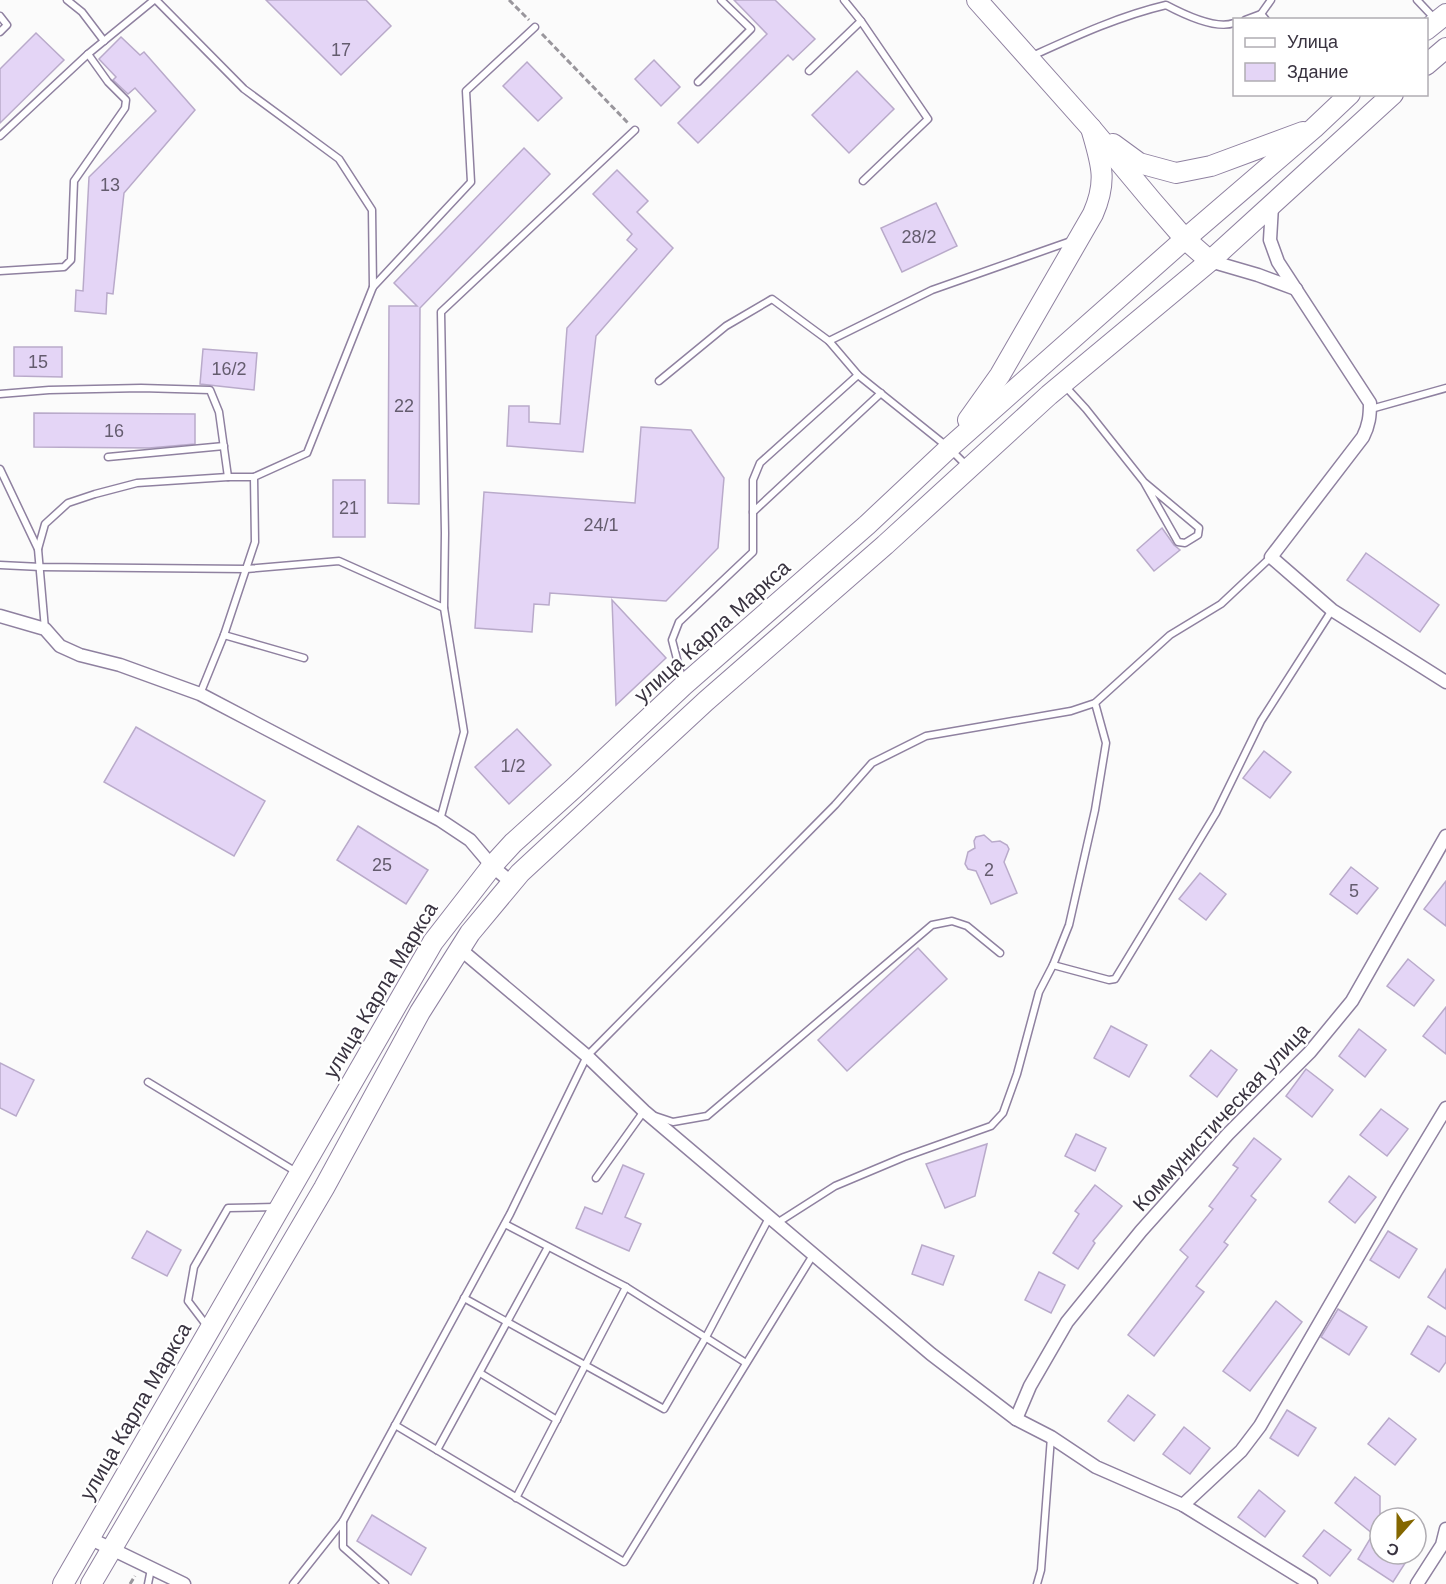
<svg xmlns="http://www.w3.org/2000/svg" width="1446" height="1584" font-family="Helvetica,sans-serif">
<rect width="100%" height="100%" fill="#fbfbfb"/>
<g fill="#e4d5f6" stroke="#b9aaca" stroke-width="1.5">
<path d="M266,0H366L391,26L341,75Z"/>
<path d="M734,0H775L815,39L793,60L788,55L698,143L678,123L767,34Z"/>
<path d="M36,33L64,60L0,123V69Z"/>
<path d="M121,37L140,55L144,52L195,110L124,193L113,294L107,293L106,314L75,311L76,290L83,291L89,177L156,111L135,88L128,94L113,80L116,77L99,59Z"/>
<path d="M654,60L680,87L661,106L635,79Z"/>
<path d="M527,62L562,98L538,121L503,86Z"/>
<path d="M857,71L894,109L849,153L812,115Z"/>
<path d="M524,148L550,174L420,308L419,504L388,503L389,306H417L394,283Z"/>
<path d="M617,170L648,201L637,212L673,248L596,336L583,452L507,446L509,406H529V422L560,424L567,328L637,249L627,240L632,234L593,194Z"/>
<path d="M936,203L957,246L902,272L881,228Z"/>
<path d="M14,347H62V377L14,376Z"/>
<path d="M203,349L257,353L254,390L200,384Z"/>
<path d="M34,413L195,414V444L149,448L34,447Z"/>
<path d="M641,427L691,430L724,478L718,548L666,601L550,593L549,605L534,604L532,632L475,628L484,492L635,503Z"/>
<rect x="333" y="480" width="32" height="57"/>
<path d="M1162,528L1174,545L1180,550L1154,571L1137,550Z"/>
<path d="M1366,553L1439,605L1420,632L1347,580Z"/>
<path d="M612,600L666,658L616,705Z"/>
<path d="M136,727L265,801L234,856L104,782Z"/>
<path d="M517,729L551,765L509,804L475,767Z"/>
<path d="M1264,751L1291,772L1270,798L1243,778Z"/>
<path d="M358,826L428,870L406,904L337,860Z"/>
<path d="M984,835L992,842L1000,841L1007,845L1009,849L1004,862L1017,893L991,904L976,871L968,869L965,864L968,852L975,848L974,841L976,837Z"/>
<path d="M1351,867L1378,888L1357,914L1330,894Z"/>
<path d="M1200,873L1226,894L1206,920L1179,899Z"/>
<path d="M1446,881V926L1424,909Z"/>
<path d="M918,948L947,979L847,1071L818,1040Z"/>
<path d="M1408,959L1434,980L1414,1006L1387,986Z"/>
<path d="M1446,1007V1054L1423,1036Z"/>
<path d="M1111,1026L1147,1045L1129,1077L1094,1058Z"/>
<path d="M1359,1029L1386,1050L1365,1077L1339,1056Z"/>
<path d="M1211,1050L1237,1070L1217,1097L1190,1076Z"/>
<path d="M0,1063L34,1080L16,1116L0,1108Z"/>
<path d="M1306,1069L1333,1090L1312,1117L1286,1096Z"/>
<path d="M1381,1109L1408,1129L1387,1156L1360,1135Z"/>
<path d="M1076,1134L1106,1148L1095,1171L1065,1156Z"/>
<path d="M1254,1138L1281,1159L1251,1196L1256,1200L1224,1242L1228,1245L1196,1286L1204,1292L1154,1356L1128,1335L1188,1257L1180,1250L1213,1209L1209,1206L1238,1168L1233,1165Z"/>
<path d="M987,1144L975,1196L945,1208L926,1164Z"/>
<path d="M623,1165L644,1174L625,1217L641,1224L629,1251L576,1228L585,1207L602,1214Z"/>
<path d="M1349,1176L1376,1197L1355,1223L1329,1202Z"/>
<path d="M1095,1185L1122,1206L1093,1241L1095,1243L1078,1269L1053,1253L1079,1214L1075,1211Z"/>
<path d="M147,1231L181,1250L167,1276L132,1258Z"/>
<path d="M1388,1231L1417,1249L1399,1278L1370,1260Z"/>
<path d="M922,1245L954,1256L943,1285L912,1274Z"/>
<path d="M1446,1269V1309L1428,1297Z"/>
<path d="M1039,1272L1065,1285L1051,1313L1025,1300Z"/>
<path d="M1276,1301L1302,1322L1250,1391L1223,1371Z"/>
<path d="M1338,1309L1367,1327L1349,1355L1321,1337Z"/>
<path d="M1428,1326L1446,1337V1362L1439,1372L1411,1354Z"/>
<path d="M1128,1395L1155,1415L1134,1441L1108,1421Z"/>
<path d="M1287,1410L1316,1428L1298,1456L1270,1438Z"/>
<path d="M1389,1418L1416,1439L1395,1465L1368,1444Z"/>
<path d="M1184,1427L1210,1448L1190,1474L1163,1454Z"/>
<path d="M1355,1477L1380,1496V1554H1411L1393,1582L1358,1559L1373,1534L1335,1503Z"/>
<path d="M1259,1490L1285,1511L1265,1537L1238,1517Z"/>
<path d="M372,1515L426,1548L411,1575L357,1541Z"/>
<path d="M1324,1530L1351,1550L1330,1576L1303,1556Z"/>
</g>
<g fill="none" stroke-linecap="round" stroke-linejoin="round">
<g stroke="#8f81a0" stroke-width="9">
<g id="service">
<path d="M67,0L82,12L104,41"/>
<path d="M156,0L244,89L339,159L372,210L373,287"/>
<path d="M844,0L861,21L928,119L863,181"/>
<path d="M1417,0L1435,19"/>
<path d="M1261,14L1271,0"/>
<path d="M0,16L7,25L0,32"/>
<path d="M1245,20L1261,14L1266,20"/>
<path d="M1030,57C1074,37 1119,16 1166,5C1183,14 1215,30 1234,23"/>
<path d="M809,71L861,21"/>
<path d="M698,82L751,29L721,0"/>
<path d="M0,136L88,54L154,0"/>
<path d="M0,271L64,267L71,260L74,181L125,108L126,100L108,82L88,54"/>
<path d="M829,341L932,290L1071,241"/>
<path d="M659,381L726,326L772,299L829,341L858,375L949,448L968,467"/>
<path d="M1064,385L1086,409L1144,482L1178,542L1185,543L1198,535L1199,528L1144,482"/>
<path d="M0,394L49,390L141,388L210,390L219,412L228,477"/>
<path d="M1371,409L1446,388"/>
<path d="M108,457L224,446"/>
<path d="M0,469L38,549L45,629"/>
<path d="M753,512L881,393"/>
<path d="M38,549L45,524L68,503L95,494L137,483L228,477H254"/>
<path d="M0,565L41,567L246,569L339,561L444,608"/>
<path d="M224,635L304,658"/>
<path d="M683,682L672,640L679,622L753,552V480L760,463L858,375"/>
<path d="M200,694L224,635L255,542L254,477L307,453L373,287L471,182L466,91L535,27"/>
<path d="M440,820L464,732L444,608L445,533L441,312L635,130"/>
<path d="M1053,965L1109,980L1115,979L1216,813L1261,721L1332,610"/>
<path d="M148,1082L298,1173"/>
<path d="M655,1116L673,1122L707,1116L932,925L952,921L967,926L1000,953"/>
<path d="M596,1178L644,1111L645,1112"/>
<path d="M777,1223L835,1186L904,1157L991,1126L1003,1113L1017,1074L1039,992L1053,965L1069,925L1095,810L1106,743L1095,703"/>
<path d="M505,1224L626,1287L516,1498"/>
<path d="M626,1287L746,1363"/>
<path d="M464,1298L664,1409L706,1337L769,1218"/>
<path d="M207,1326L188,1301L194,1267L228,1208L275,1207"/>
<path d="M480,1373L557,1420"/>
<path d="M395,1425L624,1562L813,1255"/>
<path d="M437,1450L548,1247"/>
<path d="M343,1521V1547L385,1584"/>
<path d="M148,1584L151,1569"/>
<path d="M293,1584L343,1521L510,1214L587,1056L835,805L872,763L926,736L1071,711L1095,703L1170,635L1221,604L1271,557"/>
<path d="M1037,1584L1041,1570L1051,1437"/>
</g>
</g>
<g stroke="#8f81a0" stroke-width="15">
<g id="minor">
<path d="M1272,206L1270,240L1278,262L1370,403C1370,416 1369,425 1363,437L1271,557L1332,610L1446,682"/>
<path d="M1210,261L1258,275L1296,289"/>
<path d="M0,616L45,629L60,646L80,655L120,665L200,694L440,820L470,840L492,866L512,883"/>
<path d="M460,949L587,1056L644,1111L931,1354L1016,1419L1051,1437L1096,1467L1183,1505L1311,1584"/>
<path d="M1016,1419L1030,1386L1067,1322L1141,1231L1228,1134L1310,1052L1352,1001L1446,836"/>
<path d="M1183,1505L1241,1451L1260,1426L1396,1191L1446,1108"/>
<path d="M89,1538L184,1584"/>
<path d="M1417,1584L1442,1545L1446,1529"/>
</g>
</g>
<g stroke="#8f81a0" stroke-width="22">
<g id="primary">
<path d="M977,0L1091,128L1152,201L1185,239L1210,261"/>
<path d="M1426,30L1446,14"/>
<path d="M1426,65L1446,48"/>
<path d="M1113,144L1139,163L1176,173L1211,166L1303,132"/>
<path d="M968,420L1000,375L1093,214C1108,180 1101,163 1091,128"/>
<path d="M63,1584L433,942L492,866L513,843L574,788L684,685L867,525L949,448L1185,239L1314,128L1350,94"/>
<path d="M91,1584L324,1188L420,1012L470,933L520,873L706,701L885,545L1049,395L1210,261L1393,94"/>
</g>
</g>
<g stroke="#99969c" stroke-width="3" stroke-dasharray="6 3" stroke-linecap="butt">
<path d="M509,0L529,20"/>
<path d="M542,34L629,124"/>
<path d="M130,1584L135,1576"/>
</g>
<use href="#service" stroke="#fff" stroke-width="6"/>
<use href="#minor" stroke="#fff" stroke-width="12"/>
<use href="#primary" stroke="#fff" stroke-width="20"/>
</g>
<g text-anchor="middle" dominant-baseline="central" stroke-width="4.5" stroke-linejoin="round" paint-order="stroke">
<g font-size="18" fill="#645c6e">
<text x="341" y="50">17</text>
<text x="110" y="185">13</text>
<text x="919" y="237">28/2</text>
<text x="38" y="362">15</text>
<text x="229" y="369">16/2</text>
<text x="404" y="406">22</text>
<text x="114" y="431">16</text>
<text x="349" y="508">21</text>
<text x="601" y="525">24/1</text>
<text x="513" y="766">1/2</text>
<text x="382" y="865">25</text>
<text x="989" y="870">2</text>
<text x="1354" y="891">5</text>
</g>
<g font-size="21" fill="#393340" stroke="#fff">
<text transform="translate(712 631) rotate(-42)">улица Карла Маркса</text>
<text transform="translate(380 990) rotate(-59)">улица Карла Маркса</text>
<text transform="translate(1221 1117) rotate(-47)">Коммунистическая улица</text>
<text transform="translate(135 1411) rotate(-60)">улица Карла Маркса</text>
</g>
</g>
<rect x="1233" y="18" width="195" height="78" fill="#ffffff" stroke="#b0adb3" stroke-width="1.5"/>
<rect x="1245" y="38" width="30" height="9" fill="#ffffff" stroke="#b0adb3" stroke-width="1.5"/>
<text x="1287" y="48" font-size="18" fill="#393340">Улица</text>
<rect x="1245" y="63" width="30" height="18" fill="#e4d5f6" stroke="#b0adb3" stroke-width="1.5"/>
<text x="1287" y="78" font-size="18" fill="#393340">Здание</text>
<g transform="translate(1398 1536) rotate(201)"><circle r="28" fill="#ffffff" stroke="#b0adb3" stroke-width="1.5"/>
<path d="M0-4.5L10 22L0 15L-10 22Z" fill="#846700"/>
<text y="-9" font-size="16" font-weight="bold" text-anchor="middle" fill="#393340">С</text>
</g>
</svg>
